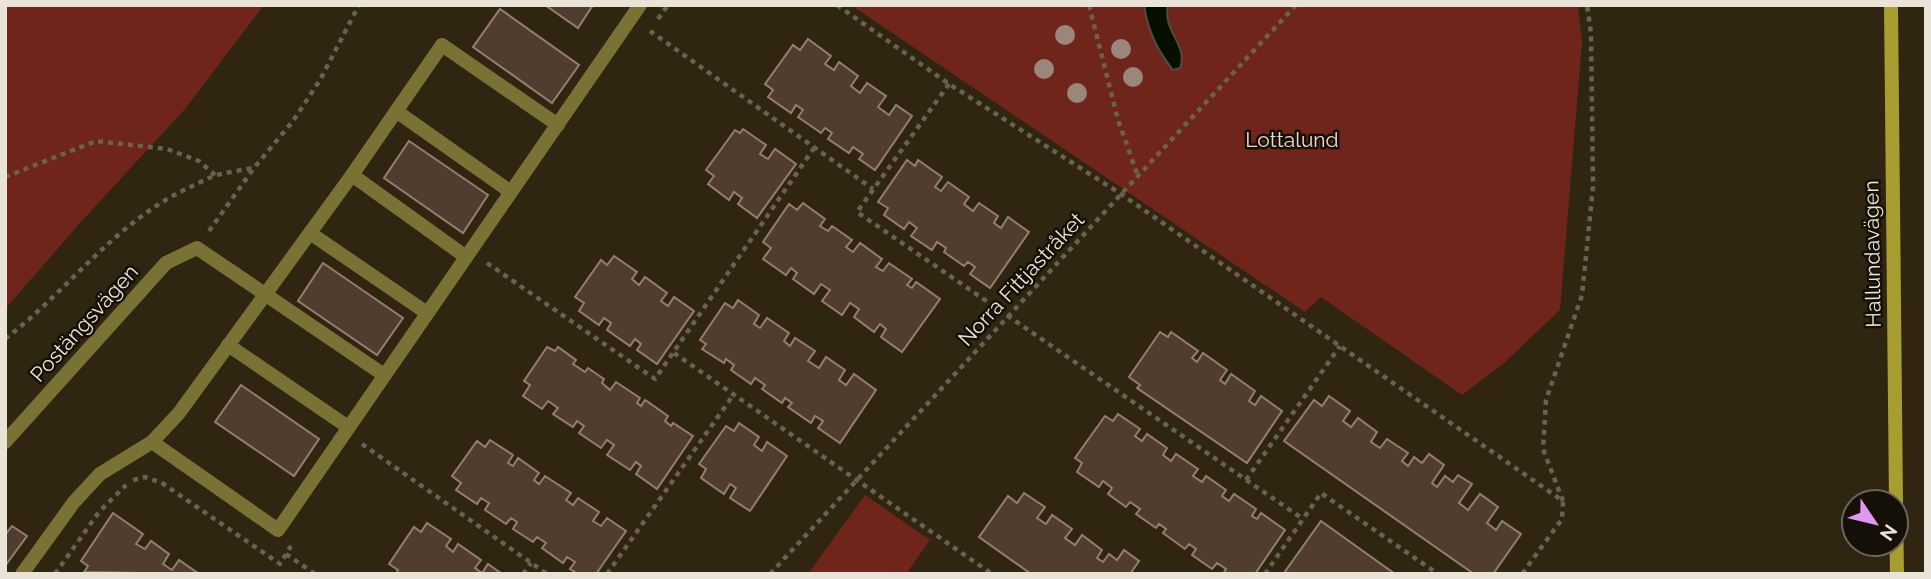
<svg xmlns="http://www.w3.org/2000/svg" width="1931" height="579" font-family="Raleway,sans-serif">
<rect width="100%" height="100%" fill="#302511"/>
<g fill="#6f2519">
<path d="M5,5H264L185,109L80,223L5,309Z"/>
<path d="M851,5H1578L1582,42L1560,310L1504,363L1462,395L1321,297L1305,312Z"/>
<path d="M865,495L930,540L906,574H808Z"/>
</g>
<path fill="#071000" stroke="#4b4f40" stroke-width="2" d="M1144,5H1168C1162,32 1189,45 1180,68L1173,70C1157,50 1148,31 1144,5Z"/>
<g fill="#513d2f" stroke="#957e6f" stroke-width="2">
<path d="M545,5H593L578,28Z"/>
<path d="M500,9L579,65L552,103L473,47Z"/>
<path d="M808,39L831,56L825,64L834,70L839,62L858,76L851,86L860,93L867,83L886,96L878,107L889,115L896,105L912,116L875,170L859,159L863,154L853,147L849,153L828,139L832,133L825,128L821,133L798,117L803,110L796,105L791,113L768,97L773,90L765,84L793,45L800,50Z"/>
<path d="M743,129L766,145L760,154L768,159L775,149L796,164L757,218L738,204L742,198L734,192L729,200L708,184L714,176L706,170L735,130L740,133Z"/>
<path d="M409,141L488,195L463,233L384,178Z"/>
<path d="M907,160L915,166L918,160L942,177L935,187L941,191L948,182L969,197L964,204L973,211L979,203L998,216L994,223L1001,228L1008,217L1029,232L990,288L970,274L975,267L968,262L964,266L944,252L946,248L937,242L932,250L911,236L917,228L909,222L904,229L884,215L888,208L878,202Z"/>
<path d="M803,203L825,219L820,226L828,231L832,226L852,240L846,247L853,252L860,243L882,259L876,267L883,271L889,263L912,279L907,285L912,288L916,282L940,299L902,352L881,337L886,329L880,324L874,332L854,317L859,309L850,303L842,315L822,301L830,290L821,284L814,294L793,279L797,273L791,268L786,275L763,259L771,248L763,242L789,204L797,210Z"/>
<path d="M614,256L637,272L632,279L639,285L645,277L667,293L661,301L668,306L674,297L694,311L657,364L637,350L641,344L635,339L630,346L607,330L611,323L604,318L599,325L579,311L584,303L575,297L601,260L607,265Z"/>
<path d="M323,263L403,318L377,355L298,301Z"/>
<path d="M738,300L759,315L754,324L760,328L767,318L789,333L784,341L790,346L795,338L815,351L808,361L819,368L826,357L845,370L839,380L846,385L854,374L876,390L840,443L818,428L823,421L815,416L811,423L788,407L792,403L785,398L782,403L762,389L765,385L755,378L751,384L731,370L734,365L726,359L724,363L702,349L706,344L700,340L725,303L733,308Z"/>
<path d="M1160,332L1168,337L1171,332L1198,351L1192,358L1197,362L1203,353L1227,370L1220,380L1225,384L1231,374L1255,391L1249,401L1255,405L1261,396L1282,411L1247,463L1137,388L1140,385L1129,377Z"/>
<path d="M547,347L555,351L558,347L576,360L573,364L585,372L588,368L604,379L602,383L610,390L616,382L640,398L637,403L641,406L645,400L668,416L665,421L671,426L673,423L693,436L657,489L636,474L641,466L636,462L630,470L607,455L614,445L607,440L601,448L579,433L584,426L577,421L573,427L553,414L558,408L548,401L542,409L523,396L530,385L524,381Z"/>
<path d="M241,385L319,439L294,476L215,422Z"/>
<path d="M1329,396L1350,411L1343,421L1351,427L1358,418L1377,432L1371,442L1380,448L1387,439L1408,453L1402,461L1408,466L1414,457L1422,463L1429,454L1444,465L1432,483L1437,487L1445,476L1453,482L1458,475L1472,484L1459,503L1468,510L1480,494L1498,507L1487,523L1496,530L1502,521L1521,534L1493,574H1474L1284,441L1314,400L1322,406Z"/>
<path d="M1118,414L1140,429L1135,436L1142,441L1147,434L1167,448L1163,455L1171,461L1176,454L1198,469L1193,476L1202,482L1206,476L1226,490L1222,496L1229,501L1234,494L1256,509L1252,516L1257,519L1261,513L1285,530L1255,574H1223L1226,569L1217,563L1212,569L1192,555L1196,549L1189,544L1185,549L1163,533L1166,529L1159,524L1156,528L1136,514L1140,509L1130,502L1126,507L1108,494L1112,488L1103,481L1099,487L1077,472L1082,463L1075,458L1105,416L1113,421Z"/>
<path d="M739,423L759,437L754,445L762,451L767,442L787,456L750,511L730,498L736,488L730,484L724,494L701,478L706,469L699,464L726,426L734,431Z"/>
<path d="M490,440L513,455L508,463L513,466L518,458L539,473L534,480L539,484L545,476L571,493L566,500L573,505L578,498L599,512L593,521L601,526L607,518L626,531L596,574H578L570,569L575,562L567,557L563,563L542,548L546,543L537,537L533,542L513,529L517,522L511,518L506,524L485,510L489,503L481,498L477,504L456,490L461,483L452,476L477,441L485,447Z"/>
<path d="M1024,493L1045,507L1037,518L1046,524L1052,515L1072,529L1065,538L1075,545L1082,535L1102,550L1097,558L1103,562L1109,554L1117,560L1124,550L1139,561L1130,574H1031L979,537L1008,496L1017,503Z"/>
<path d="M113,513L143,534L136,544L145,549L151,541L169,554L163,564L172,570L179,560L199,574L84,572L88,566L81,561Z"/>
<path d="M1321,521L1395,574L1284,573Z"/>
<path d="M427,523L451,539L446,546L453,552L458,544L481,560L475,568L482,573L488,564L502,574H396L398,570L389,564L414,527L421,532Z"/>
<path d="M12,526L27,536L5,566V535Z"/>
</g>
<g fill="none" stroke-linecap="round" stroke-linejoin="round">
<g stroke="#6b6150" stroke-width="4.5" stroke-dasharray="5 5" stroke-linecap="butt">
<path d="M837,5L949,84L1121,194L1563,501L1562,519L1522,574"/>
<path d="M1089,5L1118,120L1138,176"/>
<path d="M658,19L668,5"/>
<path d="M650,31L873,189"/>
<path d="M949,84L857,212L1303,519"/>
<path d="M5,177L96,141L167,149L199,161L215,175"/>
<path d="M209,231L254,168L293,121L320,80L359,5"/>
<path d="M487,263L655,379L814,148"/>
<path d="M5,339C68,291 114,223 188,188C197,184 207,178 217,175C229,172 242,170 254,168"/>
<path d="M674,353L992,574"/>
<path d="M362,444L547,574"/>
<path d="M133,480L145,477L162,483L280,564L291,546"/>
<path d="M1246,480L1340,346"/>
<path d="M1563,501L1543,449L1546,400L1582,295L1593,187L1591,33L1587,5"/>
<path d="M286,554L315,574"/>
<path d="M55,574L99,512L126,485"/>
<path d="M523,574L531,563"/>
<path d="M607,574L734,394"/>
<path d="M770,574L1296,5"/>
<path d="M1265,574L1321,493L1438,574"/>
</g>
<g stroke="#787234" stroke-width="14">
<path d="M396,111L511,192"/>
<path d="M352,175L466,257"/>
<path d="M310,233L427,313"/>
<path d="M166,263L197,248L384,375"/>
<path d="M228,345L348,427"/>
<path d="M152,442L278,530L640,5"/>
<path d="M22,574L74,502L100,474L152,442L179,413L352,175L442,45L558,125"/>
</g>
<path stroke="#787234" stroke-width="14" d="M5,442L166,263"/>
<g stroke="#a79d31" stroke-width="14">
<path d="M1891,5L1896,502"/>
<path d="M1896,507L1897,574"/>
</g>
</g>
<g fill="#9a867b">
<circle cx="1065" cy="35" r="10"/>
<circle cx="1121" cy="49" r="10"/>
<circle cx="1044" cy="69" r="10"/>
<circle cx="1133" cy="77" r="10"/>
<circle cx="1077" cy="93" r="10"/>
</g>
<g text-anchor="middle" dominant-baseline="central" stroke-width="5" stroke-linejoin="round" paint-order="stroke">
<g font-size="21" fill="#f1d6d1" stroke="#140f07">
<text x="1292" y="139">Lottalund</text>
</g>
<g font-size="21" fill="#eae3d7" stroke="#140f07">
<text transform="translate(1872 254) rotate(-91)">Hallundavägen</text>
<text transform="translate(1021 279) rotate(-47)">Norra Fittjastråket</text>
<text transform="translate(84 323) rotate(-48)">Postängsvägen</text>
</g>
</g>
<rect width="1931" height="579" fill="none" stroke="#eae3d7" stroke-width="14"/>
<g transform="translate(1875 523) rotate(125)"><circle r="33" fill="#140f07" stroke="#6a645a" stroke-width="2"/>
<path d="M0-5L12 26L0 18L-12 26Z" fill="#df98f1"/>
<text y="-10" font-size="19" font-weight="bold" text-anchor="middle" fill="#eae3d7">N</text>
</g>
</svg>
